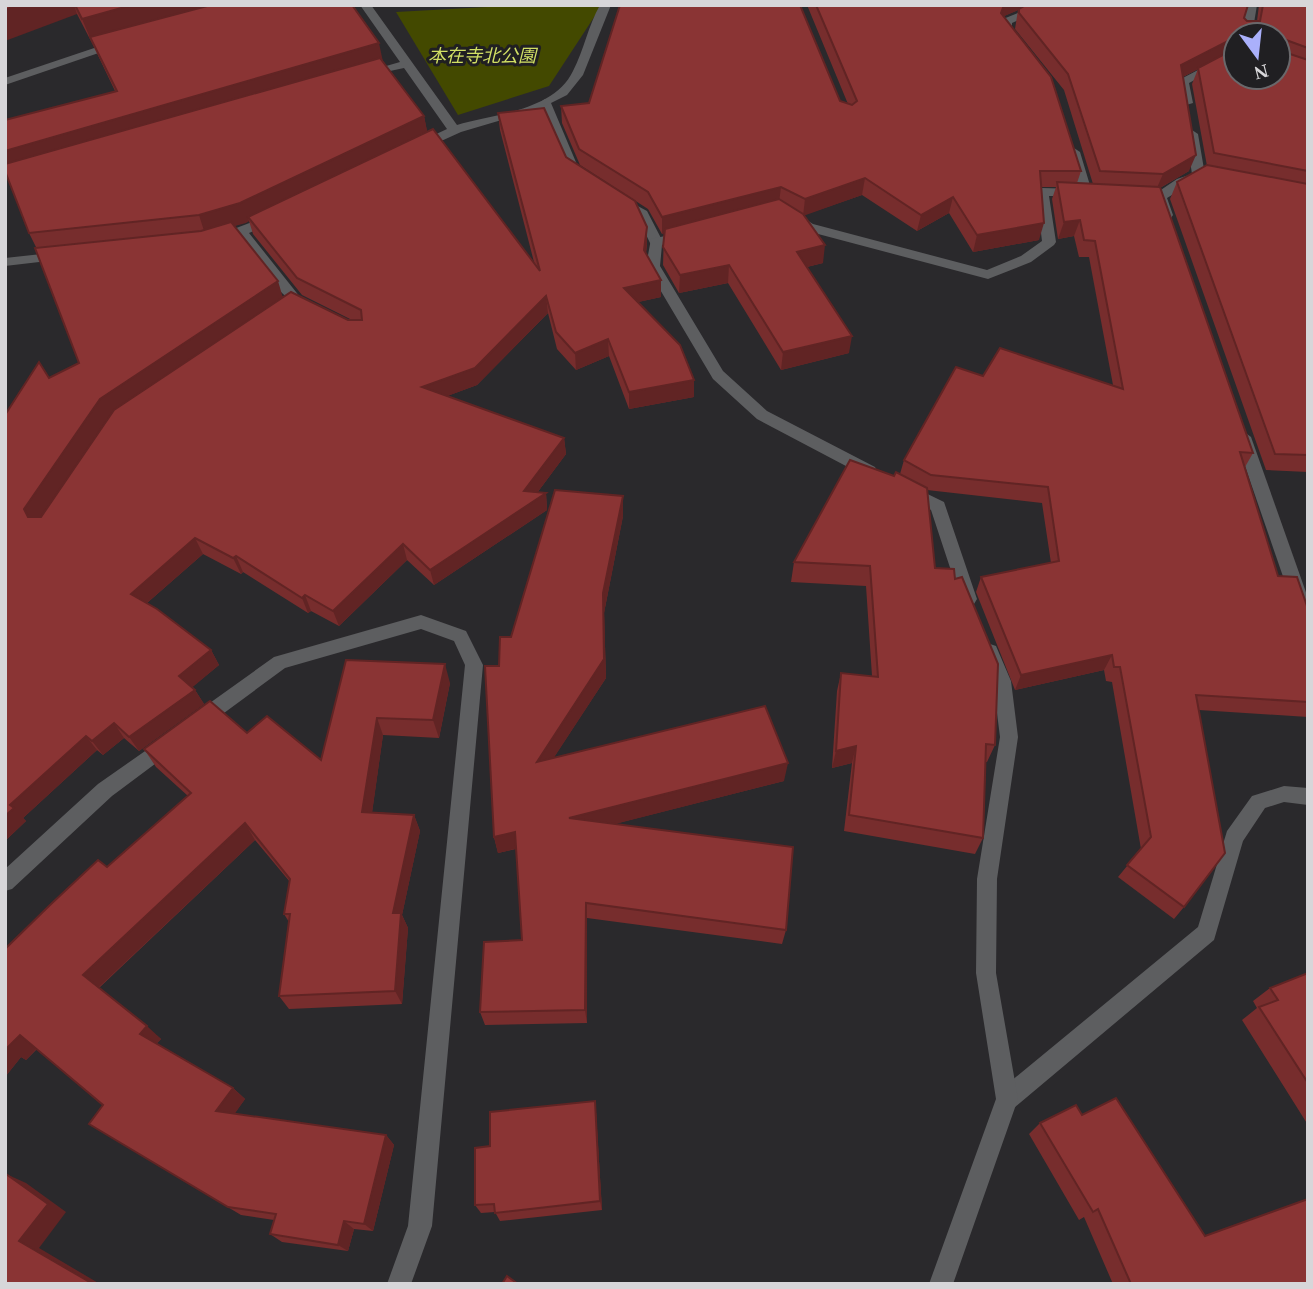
<svg xmlns="http://www.w3.org/2000/svg" width="1313" height="1289" font-family="'Times New Roman','Noto Sans JP',serif">
<rect width="100%" height="100%" fill="#2a292c"/>
<path fill="#434900" d="M526,5H602L549,86L458,115L396,12Z"/>
<g fill="none" stroke-linecap="round" stroke-linejoin="round">
<g fill="#5d5e60" fill-rule="evenodd">
<path d="M545,99L551,103L578,167L587,173V179C563,182 547,122 539,103Z"/>
<path d="M621,197L647,211L663,242L661,245H651L637,216L616,204V198Z"/>
<path d="M1284,786L1308,788V805L1284,802L1265,808L1243,841L1214,940L1015,1107L1007,1110L999,1107L996,1099L999,1091L1198,927L1227,831L1252,796Z"/>
</g>
<g fill="#5d5e60" fill-rule="evenodd">
<path d="M360,5H371L457,125C494,114 554,111 573,71C584,50 588,26 600,5H611L583,75L567,95L539,109L461,132L417,152L413,151V145L447,129L404,68L362,77V73L400,62Z"/>
<path d="M1038,5H1053L1012,23V30L1020,40L1010,42L1000,30L1003,19Z"/>
<path d="M1247,5H1257L1252,35H1240Z"/>
<path d="M118,40L124,43L122,45L5,85V78Z"/>
<path d="M1236,50V58L1189,83L1193,103L1183,106L1179,80Z"/>
<path d="M1192,130L1198,134L1205,175L1167,198L1173,215L1171,218H1161L1154,197L1155,194L1177,179L1192,174L1186,134Z"/>
<path d="M1074,148L1080,152L1092,192L1086,196H1049L1056,242L1054,245L1031,262L988,279L803,230L787,218L789,215H799L813,224L987,270L1021,256L1042,241L1036,192L1042,188L1079,189L1068,152Z"/>
<path d="M273,214L278,215V221L249,233L300,297L314,303V309C289,315 252,255 237,236L217,242L210,238Z"/>
<path d="M684,232L691,236L689,239L662,245L660,266L723,371L767,411L875,467L877,471L875,475H863L757,419L713,379L646,266L651,239Z"/>
<path d="M60,252L65,253V259L5,266V258Z"/>
<path d="M1243,431L1251,437L1308,598V630L1302,628L1299,623L1235,437Z"/>
<path d="M907,484L944,502L977,599L974,604H962L931,510L901,494L899,490Z"/>
<path d="M421,615L466,631L483,665L432,1226L411,1284H387L408,1226L465,665L454,641L421,629L285,668L205,727L199,729L193,727L190,721L193,715L274,657Z"/>
<path d="M990,644L996,646L1011,681L1018,737L997,879L996,973L1018,1099L953,1284H929L996,1099L976,973L977,879L1000,737L993,681L981,651L984,646Z"/>
<path d="M168,735L175,737L177,743L175,749L112,796L12,889L5,891V869L98,784Z"/>
</g>
</g>
<g fill="#772d2d" fill-rule="evenodd">
<path d="M5,5H352L383,61L424,116L427,132L535,266L500,130L498,113L566,157L647,244L646,254L661,297L638,302L694,380V397L629,409L609,356L576,370L557,349L548,313L477,385L447,396L564,438L566,454L537,493H546L547,510L434,585L407,560L339,626L311,611L308,613L243,572L241,574L203,554L147,603L211,650L219,665L192,687L195,690L204,704L139,751L124,738L103,755L97,750L23,818L26,821L5,841V415L49,378L79,363L36,247L29,233L115,91L93,45L77,14ZM249,221L253,234L302,295L352,320H348L283,297L234,226ZM112,413L40,517L109,416Z"/>
<path d="M807,5H1248L1244,18L1247,21H1257L1259,5H1308V472L1266,470L1170,199L1177,182L1207,166L1192,84L1198,69L1183,77L1189,171L1160,188L1253,453L1245,467L1278,576L1308,609V717L1199,710L1184,907L1174,919L1118,877L1141,849L1112,682L1106,681L1104,670L1015,690L976,592L981,577L1051,563L1042,503L927,490L935,568L955,579L995,745L987,762H986L983,838L975,854L844,831L852,763L832,768L837,691L841,673L872,676L866,586L791,582L794,562L894,476L900,474L904,460L983,376L1113,385L1089,257H1079L1074,236L1058,239L1052,199L1056,187H1041L1039,240L973,252L949,213L917,231L862,195L804,215L823,263L807,267L849,353L781,370L728,283L679,293L663,265L664,233L662,234L648,209L580,165L562,123L561,106L840,101L848,104ZM1018,10L1015,29L1064,90L1093,184L1077,183L1081,171L1004,16ZM1236,35H1278L1236,77Z"/>
<path d="M623,516L604,613L606,678L554,757L784,781L614,824L786,930L782,944L587,918V1023L485,1025L480,1012L522,940L516,849L498,853L494,837L499,666L511,637Z"/>
<path d="M346,660L450,683L439,738L383,735L372,812L414,815L420,831L402,915L408,928L402,1004L289,1009L279,996L289,922L284,914L290,882L255,840L99,988L161,1039L156,1044L233,1088L245,1099L234,1114L386,1135L394,1145L373,1231L354,1229L348,1251L282,1242L270,1234L274,1220L241,1215L89,1124L103,1105L37,1049L26,1060L21,1057L5,1077V949L107,867L188,796L156,767L144,749L247,733L321,760Z"/>
<path d="M1308,973V1125L1242,1020L1257,1008L1253,1001L1270,988Z"/>
<path d="M595,1101L596,1112L602,1210L500,1221L495,1212L481,1213L475,1205L490,1146Z"/>
<path d="M1082,1115L1205,1236L1308,1284H1113L1084,1217L1079,1220L1029,1134L1040,1123Z"/>
</g>
<g fill="#612424">
<path d="M17,5H74L77,14L5,41V10Z"/>
<path d="M132,5H264L90,37L93,45L82,19Z"/>
<path d="M1004,5H1030L1002,17L1001,13Z"/>
<path d="M1236,37V49L1175,81L1181,65Z"/>
<path d="M379,43L383,62L5,166V151Z"/>
<path d="M424,116L428,135L248,217L249,221L246,223L205,234L199,215Z"/>
<path d="M1196,155L1189,171L1156,190L1163,174Z"/>
<path d="M865,178L862,195L803,216L805,199Z"/>
<path d="M781,187L779,203L662,234V217Z"/>
<path d="M953,197L949,213L917,231L921,215Z"/>
<path d="M1080,220L1074,236L1058,239L1064,222Z"/>
<path d="M1044,223L1039,240L973,252L977,235Z"/>
<path d="M647,227V244L644,267V250Z"/>
<path d="M825,245L823,263L794,270L797,252Z"/>
<path d="M729,265L728,283L679,293L680,275Z"/>
<path d="M661,280V297L625,305L624,288Z"/>
<path d="M278,281L283,298L109,416L35,525L39,533L24,509L100,399Z"/>
<path d="M546,296L548,313L477,385L426,404L422,387Z"/>
<path d="M852,336L849,353L781,370L783,352Z"/>
<path d="M608,339L609,356L576,370L575,353Z"/>
<path d="M694,380V397L629,409V392Z"/>
<path d="M564,438L566,454L528,505L546,493L547,510L434,585L430,570L524,491Z"/>
<path d="M623,496V516L604,613L606,678L540,779L537,762L603,593Z"/>
<path d="M195,538L203,554L140,609L131,594Z"/>
<path d="M403,544L407,560L339,626L333,611Z"/>
<path d="M236,556L243,572L241,574L233,558Z"/>
<path d="M305,595L311,611L308,613L302,598Z"/>
<path d="M211,650L219,665L188,691L179,676Z"/>
<path d="M1112,655L1104,670L1015,690L1021,675Z"/>
<path d="M445,664L450,683L439,738L433,720Z"/>
<path d="M195,690L204,704L139,751L129,737Z"/>
<path d="M377,718L383,735L370,828L362,812Z"/>
<path d="M114,723L124,738L103,755L92,741Z"/>
<path d="M86,736L97,750L23,818L26,821L5,841V816L10,805Z"/>
<path d="M856,746L852,763L832,768L836,751Z"/>
<path d="M788,763L784,781L572,835L569,818Z"/>
<path d="M414,815L420,831L402,915L408,928L402,1004L395,991L393,913Z"/>
<path d="M245,823L255,840L98,988L83,975Z"/>
<path d="M515,832L519,848L498,853L494,837Z"/>
<path d="M586,903L587,918V1023L585,1010Z"/>
<path d="M147,1026L161,1039L154,1046L140,1034Z"/>
<path d="M20,1035L38,1047L26,1060L21,1057L5,1077V1046Z"/>
<path d="M233,1088L245,1099L229,1122L216,1111Z"/>
<path d="M595,1101L596,1112L602,1210L600,1201Z"/>
<path d="M386,1135L394,1145L373,1231L364,1224Z"/>
<path d="M6,1174L26,1183L66,1212L39,1248L100,1284H93L19,1241Z"/>
<path d="M344,1221L354,1229L348,1251L338,1245Z"/>
</g>
<g fill="#8a3434" stroke="#612424" stroke-width="2">
<path d="M5,5H17L5,10Z"/>
<path d="M75,5H132L82,19Z"/>
<path d="M211,5H352L379,43L5,151V120L117,91L90,37Z"/>
<path d="M620,5H800L840,101L852,105L857,101L816,5H1004L1001,13L1051,77L1081,171H1040L1044,223L977,235L953,197L921,215L865,178L805,199L781,187L662,217L648,192L579,149L561,106L589,103Z"/>
<path d="M1026,5H1248L1244,18L1247,21H1260L1263,5H1308V48L1286,40L1283,43L1284,52L1308,60V171L1214,153L1198,68L1236,48V77H1278V35H1244L1245,32L1239,35H1236V37L1181,65L1196,155L1163,174L1100,171L1068,74L1019,13V9Z"/>
<path d="M380,58L424,116L240,203L199,215L29,233L5,171V164Z"/>
<path d="M544,108L566,157L635,201L647,227L644,250L661,280L624,288L680,345L694,380L629,392L608,339L575,353L556,332L546,296L475,368L422,387L564,438L524,491L546,493L430,570L403,544L333,611L305,595L302,598L236,556L233,558L195,538L131,594L157,609L211,650L179,676L195,690L129,737L114,723L92,741L86,736L10,805L14,808L5,816V415L39,362L49,378L79,363L35,248L201,231L231,222L278,281L100,399L24,509L28,517H41L114,410L291,292L348,320H362L361,310L297,278L248,217L433,129L540,271L498,113Z"/>
<path d="M1207,165L1308,184V455L1275,454L1177,182Z"/>
<path d="M1057,182L1160,187L1253,453L1240,452L1278,576L1297,577L1308,609V702L1196,695L1225,853L1184,907L1127,865L1151,837L1120,667H1114L1112,655L1021,675L981,577L1059,561L1048,487L931,475L904,460L956,367L983,376L1000,348L1123,389L1095,241L1084,240L1080,220L1064,222Z"/>
<path d="M779,199L803,214L825,245L797,252L852,336L783,352L729,265L680,275L663,247L665,229Z"/>
<path d="M850,460L894,476L896,472L927,488L935,568L954,569L955,579L962,577L998,664L995,745L986,744L983,838L849,815L856,746L836,751L841,673L878,677L870,566L794,562Z"/>
<path d="M555,490L623,496L603,593L604,659L537,762L765,706L788,763L569,818L793,847L786,930L586,903L585,1010L480,1012L484,942L522,940L515,832L494,837L485,666H499L500,637H511Z"/>
<path d="M346,660L445,664L433,720L377,718L362,812L414,815L393,913H401L395,991L279,996L290,914H284L290,879L245,823L83,975L147,1026L140,1034L233,1088L216,1111L386,1135L364,1224L344,1221L338,1245L270,1234L276,1214L228,1207L89,1124L103,1105L20,1035L7,1048L5,1046V949L50,905L98,860L107,867L191,793L144,749L210,701L247,733L267,716L321,760Z"/>
<path d="M1308,973V1083L1259,1007L1278,1000L1270,988Z"/>
<path d="M1116,1098L1205,1236L1308,1199V1284H1131L1098,1209L1093,1212L1040,1123L1076,1105L1082,1115Z"/>
<path d="M595,1101L600,1201L495,1213L494,1204L475,1205V1148L490,1146V1112Z"/>
<path d="M6,1174L48,1204L19,1241L93,1284H5V1176Z"/>
<path d="M507,1276L518,1284H502Z"/>
</g>
<g text-anchor="middle" dominant-baseline="central" stroke-width="6" stroke-linejoin="round" paint-order="stroke">
<g font-size="18" font-style="italic" fill="#d1df64" stroke="#201f22">
<text x="482" y="56">本在寺北公園</text>
</g>
</g>
<rect width="1313" height="1289" fill="none" stroke="#d7d6d9" stroke-width="14"/>
<g transform="translate(1257 56) rotate(165)"><circle r="33" fill="#201f22" stroke="#69686b" stroke-width="2"/>
<path d="M0-5L12 26L0 18L-12 26Z" fill="#aab0fb"/>
<text y="-10" font-size="19" font-weight="bold" text-anchor="middle" fill="#d7d6d9">N</text>
</g>
</svg>
